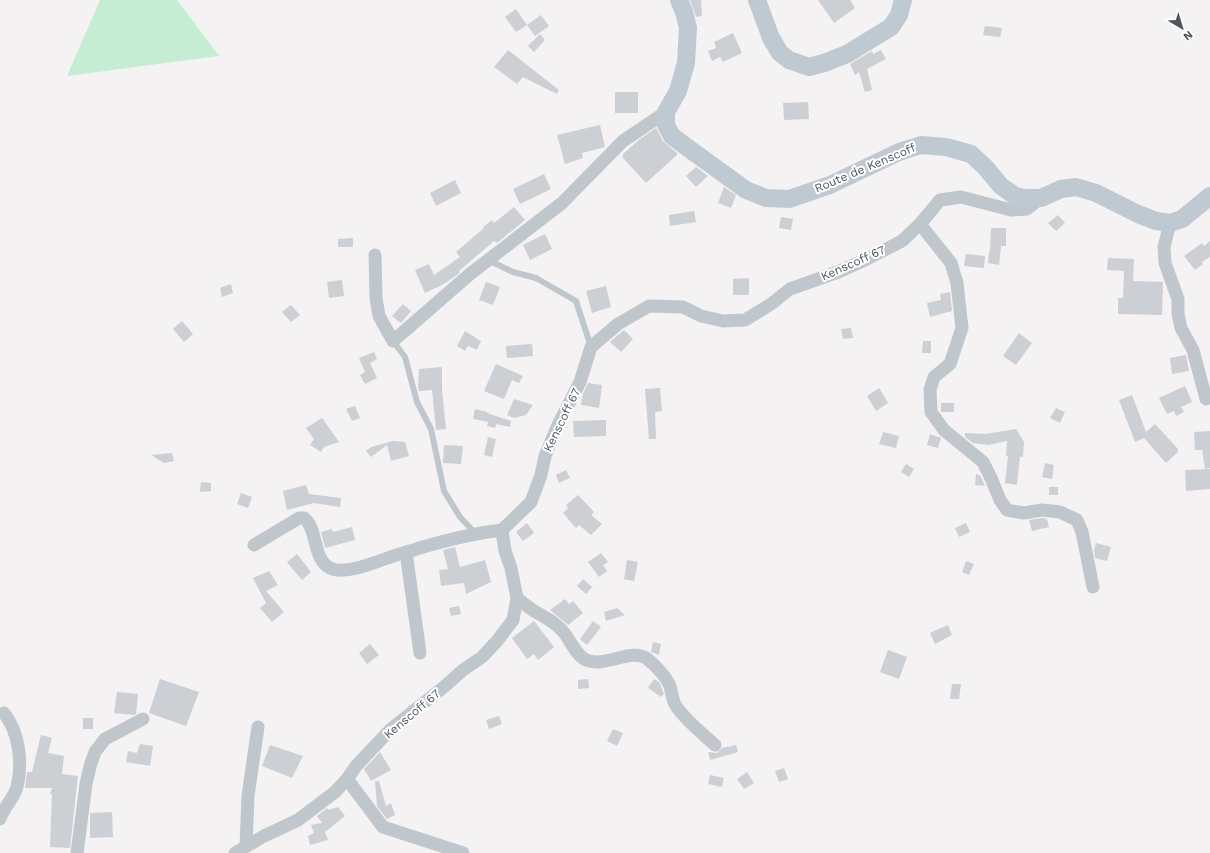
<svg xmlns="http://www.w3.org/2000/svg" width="1210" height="853" font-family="'Work Sans',sans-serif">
<rect width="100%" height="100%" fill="#f4f2f2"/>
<path fill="#c5edd3" d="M100,0H177L219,56L67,76Z"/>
<g fill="#cccfd4">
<path d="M690,0H701L702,16L696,17Z"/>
<path d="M818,0H850L855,8L834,23Z"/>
<path d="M516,9L527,25L516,32L505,17Z"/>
<path d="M541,15L549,26L535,36L527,25Z"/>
<path d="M985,26L1002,28L1000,37L983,35Z"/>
<path d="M733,33L742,53L723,62L720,57L712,61L708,51L716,48L714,42Z"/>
<path d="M540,34L545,40L534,52L528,46Z"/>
<path d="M508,50L559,90L557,94L523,77L517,84L494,67Z"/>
<path d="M881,50L886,59L867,69L872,90L865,92L859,72L855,75L850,64L872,51L873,54Z"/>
<rect x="615" y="92" width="23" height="21"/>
<path d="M808,102L809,119L784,120L783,103Z"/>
<path d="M600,125L605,147L582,153L583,158L565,164L557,135Z"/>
<path d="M656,128L663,141L678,154L646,183L623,158V154L640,139Z"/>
<path d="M696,167L708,176L696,187L686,176Z"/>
<path d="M544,174L551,189L520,204L513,189Z"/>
<path d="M455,180L461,193L436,206L430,193Z"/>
<path d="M724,187L736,195L731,208L718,203Z"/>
<path d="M514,207L525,220L497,243L494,241L459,271L460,272L457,275L442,285L425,293L415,270L429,264L434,275L460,257L456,252L484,228L483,227L492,220L494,223Z"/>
<path d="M694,211L696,222L670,226L669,215Z"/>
<path d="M1058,215L1065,223L1056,231L1048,223Z"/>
<path d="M781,217L793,219L791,230L779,228Z"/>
<path d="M991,228H1006V246H1001L999,265L988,263L989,251H990Z"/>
<path d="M545,234L552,249L530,260L523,245Z"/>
<path d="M353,238V247H338V239Z"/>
<path d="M1210,241V257L1202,262L1203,264L1195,270L1184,256L1202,243L1204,246Z"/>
<path d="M966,254L985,256L984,268L964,266Z"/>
<path d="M1108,258L1134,259L1133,281L1163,282L1162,315L1118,314V298H1123L1124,271L1107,270Z"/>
<path d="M749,278V295H733V279Z"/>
<path d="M342,280L344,296L329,298L327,282Z"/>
<path d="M486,282L500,287L493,305L479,300Z"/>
<path d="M231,284L233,293L222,297L220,288Z"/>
<path d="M606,286L611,307L592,313L586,291Z"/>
<path d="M950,292L952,311L930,317L927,303L941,300L940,294Z"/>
<path d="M403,304L411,311L401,323L392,316Z"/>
<path d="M291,305L300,315L291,322L282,312Z"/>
<path d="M182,321L193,334L184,342L173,329Z"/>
<path d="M851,328L853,338L843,339L841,329Z"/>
<path d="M624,330L633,339L621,352L610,342Z"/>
<path d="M465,331L481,341L477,350L468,346L465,351L457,346Z"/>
<path d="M1019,333L1032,343L1016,365L1003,356Z"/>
<path d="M923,341H931V353H922Z"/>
<path d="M532,344L533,356L507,358L506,346Z"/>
<path d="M374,352L377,359L370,363L377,378L365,384L360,375L365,372L359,358Z"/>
<path d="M1186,355L1189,371L1172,374L1170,358Z"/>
<path d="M496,364L523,376L519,383L512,380L504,399L484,391Z"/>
<path d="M442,367V389L446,429L436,430L432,390L419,391L418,387L419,369Z"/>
<path d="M588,383L602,385L599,408L581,405L583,394Z"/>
<path d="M1185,386L1192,402L1181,407L1184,412L1176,416L1174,411L1167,414L1159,398Z"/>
<path d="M660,388L662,411L655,412L656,439H649L645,389Z"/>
<path d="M879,388L888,403L876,411L867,396Z"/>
<path d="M1132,395L1146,432L1155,424L1178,449V452L1166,463L1144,438L1135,442L1119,400Z"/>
<path d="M514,399L533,405L526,415L514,418L507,415Z"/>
<rect x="941" y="403" width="13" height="9"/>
<path d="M355,406L360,418L352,421L346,409Z"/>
<path d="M1056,408L1065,412L1060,423L1050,418Z"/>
<path d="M475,409L487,412V413L511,421L510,427L496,424L495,428L487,426L488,422L473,419Z"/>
<path d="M322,418L339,442L324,447L321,452L310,445L314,439L306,428Z"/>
<path d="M606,420V436L574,437L573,421Z"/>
<path d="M1016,429L1024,442L1023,457H1020L1017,485L1005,483L1008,456H1006L1007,441L988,445L973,443L965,437V433L985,434Z"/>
<path d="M1210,431V468L1205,469L1202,450H1195L1194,432Z"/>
<path d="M883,432L899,436L896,448L879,444Z"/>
<path d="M930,434L941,438L938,448L927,445Z"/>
<path d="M488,437L496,439L492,457L484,455Z"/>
<path d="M393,441L405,442L409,456L391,461L387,445L371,457L366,451L371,447Z"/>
<path d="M444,445L463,446L461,464L443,463Z"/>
<path d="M172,453L174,461L164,463L151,455Z"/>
<path d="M1045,463L1054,465L1052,479L1042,477Z"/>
<path d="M906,464L914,469L909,477L901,472Z"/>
<path d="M1210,469V489L1186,491L1185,470Z"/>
<path d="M566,470L570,478L559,483L556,475Z"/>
<path d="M976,474L980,475L985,486L975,485Z"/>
<path d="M201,482L211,483V491L200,492Z"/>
<path d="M306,485L309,494L341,498L340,507L314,503L287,510L283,491Z"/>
<rect x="1049" y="487" width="9" height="8"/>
<path d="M241,493L252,497L248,508L237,504Z"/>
<path d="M578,495L594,512L591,515L602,524L591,535L579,525L576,528L563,513L568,508L566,505Z"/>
<path d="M1042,518L1047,519L1049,527L1032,531L1029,520Z"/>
<path d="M527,523L534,533L523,541L516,532Z"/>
<path d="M966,523L970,532L959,537L955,528Z"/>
<path d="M352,527L355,540L325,548L321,532L332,529L333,532Z"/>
<path d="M1096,543L1111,547L1107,561L1095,558L1094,550Z"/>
<path d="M455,547L460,567L485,560L491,582L466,594L464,583L441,586L439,570L448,569L443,550Z"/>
<path d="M601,553L608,562L603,565L607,571L599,577L588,562Z"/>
<path d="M297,554L311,572L302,580L287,562Z"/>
<path d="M627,560L638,562L634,581L624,579Z"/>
<path d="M966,561L974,564L969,575L962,572Z"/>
<path d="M269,571L278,585L266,591L284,612L272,622L260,608L266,603L253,578Z"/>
<path d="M583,579L592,587L586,594L577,586Z"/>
<path d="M565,599L569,604L573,601L583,613L568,625L550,610Z"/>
<path d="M459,606L461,614L451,616L449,608Z"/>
<path d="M617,608L625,615L606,621L604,612Z"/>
<path d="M534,621L554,647L538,660L534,654L527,659L512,638Z"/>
<path d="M593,621L601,627L587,645L580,639Z"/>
<path d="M948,625L952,635L935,644L930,633Z"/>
<path d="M653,642L661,644L659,655L651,652Z"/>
<path d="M370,644L379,655L367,664L359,653Z"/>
<path d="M888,650L907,657L899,679L880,672Z"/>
<path d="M160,679L199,692L186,726L149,713Z"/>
<path d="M588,679L589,688L578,689V680Z"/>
<path d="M654,679L659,682L662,689L664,694L661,697L648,688Z"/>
<path d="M952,684H961L959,699H950Z"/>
<path d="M117,692L138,694L136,714L134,715L114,713Z"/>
<path d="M499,716L502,724L489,729L486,720Z"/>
<rect x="83" y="718" width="10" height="11"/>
<path d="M613,729L623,733L617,746L607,741Z"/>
<path d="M41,735L52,738L48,753L64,756L62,774L78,776L70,848L50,847L52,794H50L52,788H25L27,772H32Z"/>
<path d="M140,744L153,746L150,766L126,762L128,751L137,753Z"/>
<path d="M270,745L303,756L292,778L262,766Z"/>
<path d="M736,745L738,752L710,760L708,752L717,753L722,748Z"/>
<path d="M380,752L391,770L371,781L364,769Z"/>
<path d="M784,768L788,779L779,782L775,771Z"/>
<path d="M747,772L754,783L744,789L737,779Z"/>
<path d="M710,775L724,778L722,787L708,784Z"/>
<path d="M375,781H379L386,806L391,803L395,815L387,819L377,806Z"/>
<path d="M338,807L345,816L325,832L328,840L310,845L308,836L314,833L311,825L322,823L317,816L327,808L328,810Z"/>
<path d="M112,812L113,837L90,838V813Z"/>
</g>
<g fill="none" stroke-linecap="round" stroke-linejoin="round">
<g stroke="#bfc7cd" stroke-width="6">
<path d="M488,260L513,272L536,278L576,301L591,347"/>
<path d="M393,341L405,357L417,402L431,429L444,491L460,517L475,533"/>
</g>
<g stroke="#bfc7cd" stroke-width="13">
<path d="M1170,223L1164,247L1165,263L1178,299V314L1181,328L1193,350L1206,399"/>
<path d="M920,224L951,263L957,283L962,328L950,364L934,377L930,390L931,412L944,430L983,462L991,478L1000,500L1007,510L1023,513L1042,510L1060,512L1077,520L1082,532L1093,587"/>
<path d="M375,255L376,298L379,316L393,341L470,274L562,203L623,141L666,112"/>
<path d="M254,545L299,518H304C318,528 312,559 330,568C338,572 349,570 357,568C374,564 390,556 407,552C438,542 469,534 502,530"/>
<path d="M406,552L420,653"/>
<path d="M517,598C522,602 528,607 534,611C546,618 557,623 565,634C571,642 577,656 586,660C604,668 631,648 646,658C654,664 666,676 670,686C672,692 672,700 676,706C686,721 702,733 715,745"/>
<path d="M347,779L383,827L463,853"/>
<path d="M0,819C4,807 14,798 17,787C23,763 19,732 4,713"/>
<path d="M246,846L248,796L258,727"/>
<path d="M77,853L86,784L91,763L95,752L105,739L143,719"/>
<path d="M235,853L264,836L298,820L335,792L347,779L356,766L391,729L445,686L463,670L482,657L497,641L513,620L517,598L511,568L505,551L502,530L531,502L541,475L545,456L558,425L580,382L591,347L618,324L649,306L683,307L701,316L723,321L745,320L771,304L790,289L838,272L865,260L902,241L920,224L940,200L961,197L1011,210L1027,209L1041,198"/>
</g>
<g stroke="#bfc9d2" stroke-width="18">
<path d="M679,0L684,12L688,28L686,63L678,91L666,112V125L672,136L688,148L746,190L766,198L789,199L830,185L899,152L921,145L946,147L971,154L985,167L1001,186L1015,196L1026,198H1041L1061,189L1076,187L1096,193L1138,214L1156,221L1170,223L1182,219L1210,196"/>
<path d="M757,0L771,38L780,53L789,60L809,67L824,63L847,54L891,27L899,15L903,0"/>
</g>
</g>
<g text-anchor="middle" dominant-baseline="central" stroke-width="4" stroke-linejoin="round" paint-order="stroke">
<g font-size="12" fill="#4b565e" stroke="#fff">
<text transform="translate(865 168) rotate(-23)">Route de Kenscoff</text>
<text transform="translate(853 263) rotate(-24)">Kenscoff 67</text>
<text transform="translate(562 420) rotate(-64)">Kenscoff 67</text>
<text transform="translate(412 714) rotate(-40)">Kenscoff 67</text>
</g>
</g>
<g transform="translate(1182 28) rotate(142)" stroke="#ffffff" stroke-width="3" paint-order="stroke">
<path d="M0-3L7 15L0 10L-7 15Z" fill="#4b565e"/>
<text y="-6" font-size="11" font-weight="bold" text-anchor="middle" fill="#4b565e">N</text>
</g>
</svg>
